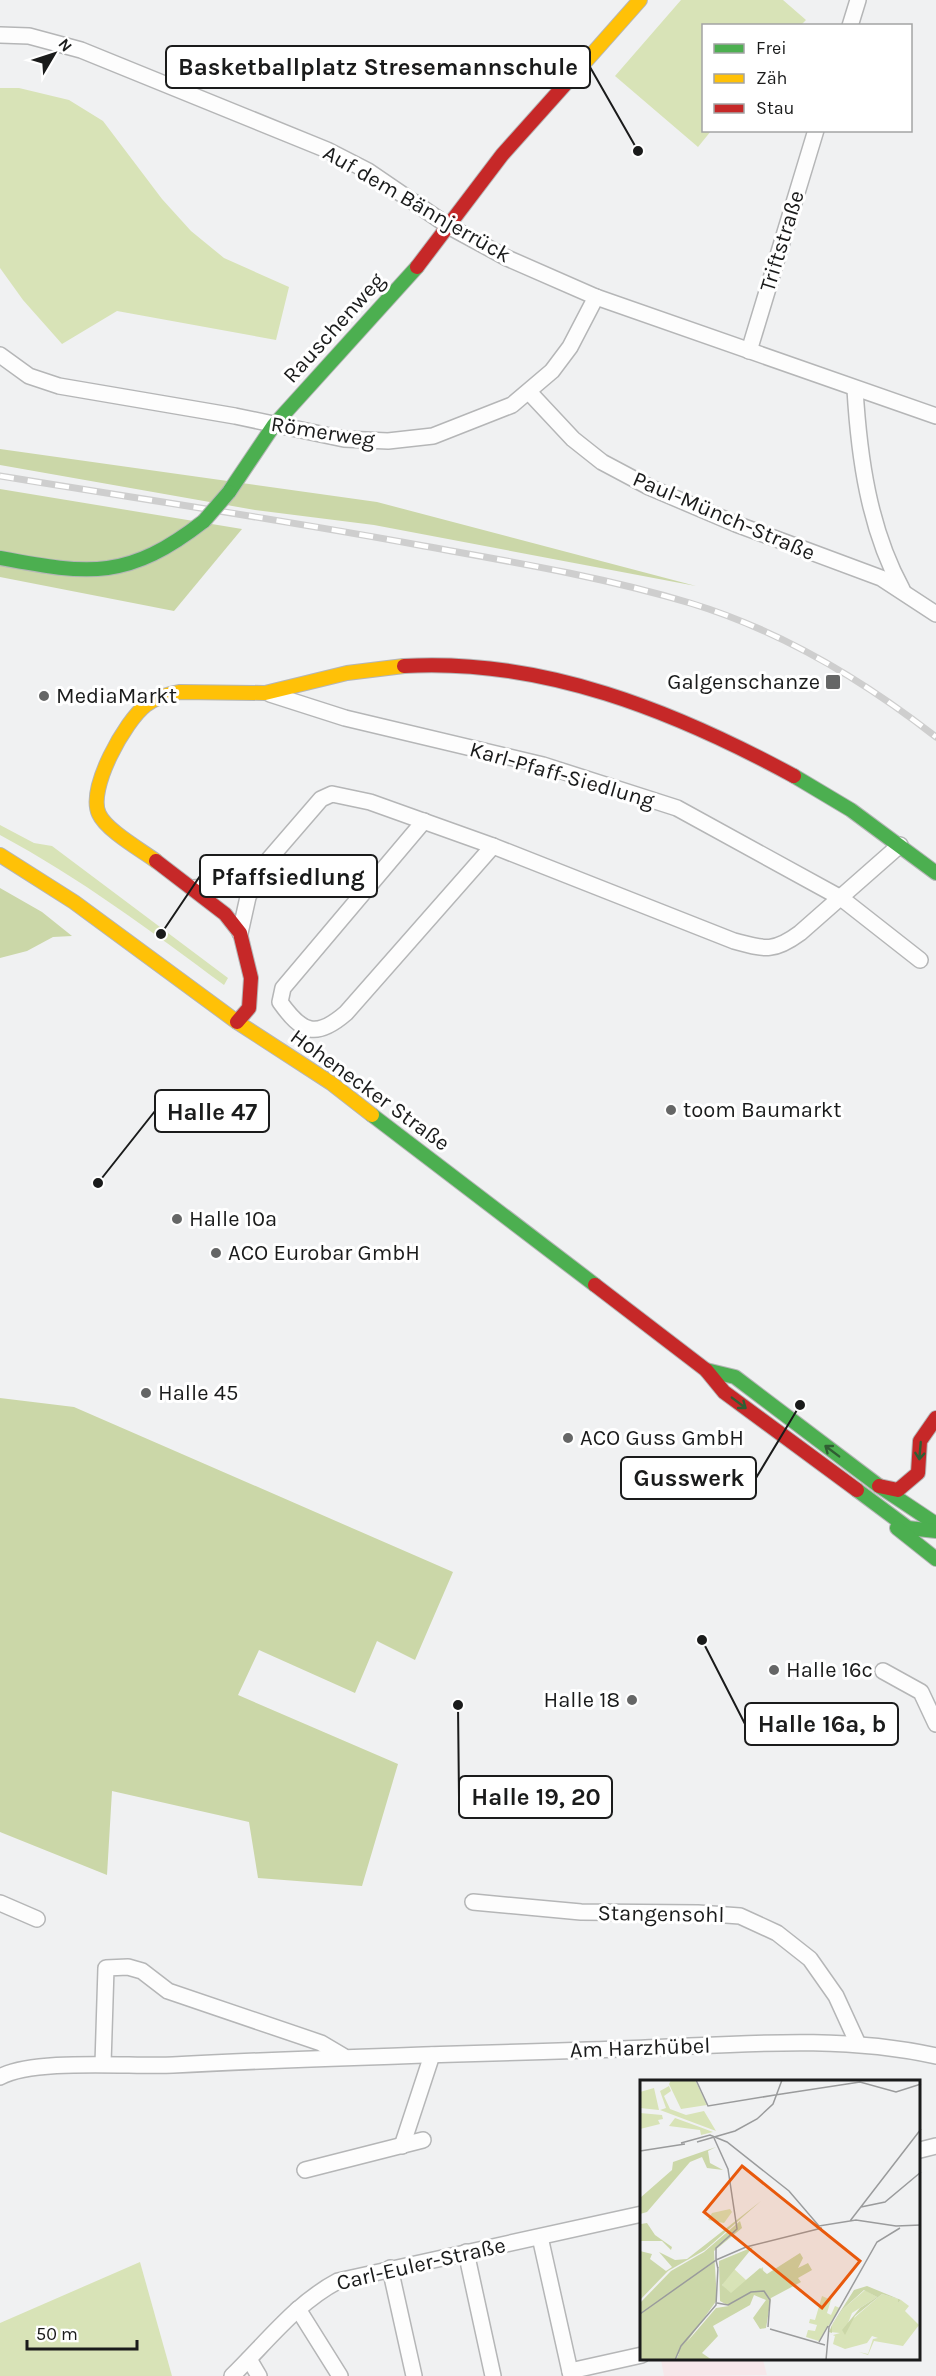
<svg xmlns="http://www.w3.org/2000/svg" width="936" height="2376" font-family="Karla,sans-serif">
<rect width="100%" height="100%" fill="#f0f1f2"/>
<path fill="#f6e7ea" d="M661,2360H763L767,2375L664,2376Z"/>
<g fill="#d8e3b7">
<path d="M681,0H783L806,20L801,25L704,26V130L711,131L698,147L615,76Z"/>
<path d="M0,88H19L69,100L103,121L162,199L191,231L224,258L289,287L276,340L117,311L62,344L23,300L0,268Z"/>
<path d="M0,825L34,843L52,846L228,978L224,985C151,931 80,878 0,835Z"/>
<path d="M140,2262L172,2376H0V2323Z"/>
</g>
<g fill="#cbd7a8">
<path d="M0,449L377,502L696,586L374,525L255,510L0,465Z"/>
<path d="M0,489L242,529L174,611L0,577Z"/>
<path d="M0,888L42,912L72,936L53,937L27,951L0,958Z"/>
<path d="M0,1398L74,1407L453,1572L415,1660L377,1641L355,1693L259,1650L238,1695L398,1764L362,1886L258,1878L249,1822L112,1791L107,1875L0,1832Z"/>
</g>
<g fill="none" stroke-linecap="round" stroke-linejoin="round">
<g stroke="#b5b6b7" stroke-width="18">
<g id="street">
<path d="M850,26L858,0"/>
<path d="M0,35L29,36L81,50L327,150L368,171L450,227L507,258L596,297L936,416"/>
<path d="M749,351L816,130"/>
<path d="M0,355L29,376L59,386L235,416L344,439L388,441L433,436L512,405L552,371L570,347L596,297"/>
<path d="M855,389C859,457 869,529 902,589"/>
<path d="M529,392L573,439L602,462L649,487L736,524L881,578L936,614"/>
<path d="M270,694L345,718L543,765L677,808L841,898L920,960"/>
<path d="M424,821L283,988L280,1002C302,1033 316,1039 346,1013L493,846"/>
<path d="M193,888L231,885L264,865"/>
<path d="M240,933L248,897L264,865L321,799L332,794L370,802L493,846L734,941C764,949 773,953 800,933L900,845"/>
<path d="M883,1671L921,1692L936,1724"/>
<path d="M473,1902L581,1912L698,1913L740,1916L777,1933L810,1959L836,1996L858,2044"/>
<path d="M0,1903L37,1919"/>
<path d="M103,2064L106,1968L128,1967L142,1971L168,1991L321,2043L343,2056"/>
<path d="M0,2077C34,2058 131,2067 173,2065C322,2057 472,2054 621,2049C726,2046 833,2033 936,2056"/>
<path d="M402,2146L432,2055"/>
<path d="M920,2150L936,2146"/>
<path d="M305,2170L423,2140"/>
<path d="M540,2237L571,2376"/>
<path d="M466,2252L493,2376"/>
<path d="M390,2268L414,2376"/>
<path d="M298,2309L340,2376"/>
<path d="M249,2359L259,2376"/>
<path d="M570,2371L642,2355"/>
<path d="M232,2376C266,2343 296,2303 338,2281L642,2214"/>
</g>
</g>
<g stroke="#b5b6b7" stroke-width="16">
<g id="fast">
<path d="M229,492L274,425L417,267"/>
<path d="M0,558C91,575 128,580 204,521"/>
<path d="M794,776L851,810L936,873"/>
<path d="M372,1115L595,1285"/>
<path d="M706,1370L735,1377L879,1486L936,1524"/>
<path d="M857,1490L908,1528L936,1531"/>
<path d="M897,1528L936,1559"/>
</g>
</g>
<g stroke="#b5b6b7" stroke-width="16">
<g id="slow">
<path d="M578,70L640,0"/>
<path d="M0,855L74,902L237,1022L331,1083L372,1115"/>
<path d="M156,861C141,850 106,830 99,814C87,789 125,721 146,705C156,697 168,694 180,692L265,693L347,673L404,666"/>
</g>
</g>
<g stroke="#b5b6b7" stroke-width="16">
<g id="jam">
<path d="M417,267L502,155L578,70"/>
<path d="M404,666C543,658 674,711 794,776"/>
<path d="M156,861L225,914L240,933L251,978L249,1008L237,1022"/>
<path d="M595,1285L706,1370L724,1392L857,1490"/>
<path d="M879,1486L898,1490L918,1473L920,1441L936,1418"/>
</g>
</g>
<use href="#street" stroke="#fdfdfd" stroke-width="15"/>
<use href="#fast" stroke="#4caf50" stroke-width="14"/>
<use href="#slow" stroke="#ffc107" stroke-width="14"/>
<use href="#jam" stroke="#c62828" stroke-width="14"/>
<g stroke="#cecece" stroke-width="7">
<path id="rail" d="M0,476C141,499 283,520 424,546C513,562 603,577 690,603C779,630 863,680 936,737"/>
</g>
<use href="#rail" stroke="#fff" stroke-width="4.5" stroke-dasharray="14" stroke-linecap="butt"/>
<g stroke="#b5b6b7" stroke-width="16" stroke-linecap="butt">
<path id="fast-bridge" d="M204,521L229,492"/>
</g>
<use href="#fast-bridge" stroke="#4caf50" stroke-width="14"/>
</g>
<defs><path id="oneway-shaft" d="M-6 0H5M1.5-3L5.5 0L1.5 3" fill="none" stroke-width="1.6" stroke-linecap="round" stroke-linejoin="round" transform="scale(1.5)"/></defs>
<g stroke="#305e33">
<use href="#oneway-shaft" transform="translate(739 1403) rotate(37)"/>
<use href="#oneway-shaft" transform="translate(832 1451) rotate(-143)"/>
<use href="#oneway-shaft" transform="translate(920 1451) rotate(95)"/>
</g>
<g fill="#656666" stroke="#fff" stroke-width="2">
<rect x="825" y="674" width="16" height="16" rx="3"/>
<circle cx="44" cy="696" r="6"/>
<circle cx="671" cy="1110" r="6"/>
<circle cx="177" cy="1219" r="6"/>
<circle cx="216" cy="1253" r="6"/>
<circle cx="146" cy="1393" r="6"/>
<circle cx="568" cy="1438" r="6"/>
<circle cx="774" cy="1670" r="6"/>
<circle cx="632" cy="1700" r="6"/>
</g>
<g text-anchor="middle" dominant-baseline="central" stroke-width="6" stroke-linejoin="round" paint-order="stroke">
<g font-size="22" fill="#1a1b1b" stroke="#fff">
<text transform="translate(417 204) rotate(30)">Auf dem Bännjerrück</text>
<text transform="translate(782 241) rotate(-73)">Triftstraße</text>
<text transform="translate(334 328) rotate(-48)">Rauschenweg</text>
<text transform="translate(323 432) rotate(9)">Römerweg</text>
<text transform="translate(724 516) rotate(23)">Paul-Münch-Straße</text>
<text transform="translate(562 775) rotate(16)">Karl-Pfaff-Siedlung</text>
<text transform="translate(370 1090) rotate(36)">Hohenecker Straße</text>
<text transform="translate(661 1914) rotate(1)">Stangensohl</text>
<text transform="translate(640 2048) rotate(-2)">Am Harzhübel</text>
<text transform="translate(421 2264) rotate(-13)">Carl-Euler-Straße</text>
</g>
<g font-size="22" fill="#1a1b1b" stroke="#fff" text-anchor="start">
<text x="820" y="682" text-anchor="end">Galgenschanze</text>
<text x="56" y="696">MediaMarkt</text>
<text x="683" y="1110">toom Baumarkt</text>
<text x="189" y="1219">Halle 10a</text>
<text x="228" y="1253">ACO Eurobar GmbH</text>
<text x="158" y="1393">Halle 45</text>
<text x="580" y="1438">ACO Guss GmbH</text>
<text x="786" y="1670">Halle 16c</text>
<text x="620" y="1700" text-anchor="end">Halle 18</text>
</g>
</g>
<g transform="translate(640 2080)">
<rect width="280" height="280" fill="#f0f1f2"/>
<path d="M31,0H55L67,25L41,29L29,4ZM29,6L31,11L24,16L30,29L46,35L64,31L76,51L20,30L26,28L20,11ZM14,8L19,30L0,28V12ZM0,33L22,35L23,39L18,40L20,44L0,49ZM35,38L57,46L73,52L61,55L60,50L29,46ZM90,129L92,132L84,143L68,140L72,133ZM92,187L106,200L123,187L124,210L95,221L82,205ZM225,210L237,217L212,233L208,243L242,214L258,219V223L261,220L269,226L265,231L279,245L263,266L234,261L228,275L219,272L228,274L233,259L238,258L232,256L227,263L205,269L193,264L195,256L188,253L193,255L200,253L190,252L192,245L203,229ZM182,216L191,220L187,233L191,235L195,226L200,228L179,261L166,257L168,250L175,251L177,245L169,243L170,239L175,240Z" fill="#d8e3b7"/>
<path d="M76,67L68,71L70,83L83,90L67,88L62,77L50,82L7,132L0,134V118L32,90L33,82ZM121,121L65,170L28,191L0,220V171L12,174L10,179L26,191L32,187L19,172L35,180L47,179ZM100,141L102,148L74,171L77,220L34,280H0V223L31,191L64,172ZM7,143L15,155L32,167L31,170L22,161H0L1,144ZM113,167L82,205L91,213L120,188L127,194L160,173L163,178L158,188L168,183L172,190L158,198L161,202L131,218L126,248L120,249L113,238L126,220L114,215L110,225L73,246L78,256L62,273L72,280H36L41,269L76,228L89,226L80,221L79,181ZM227,206L261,220L258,223V219L242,214L215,236L205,255L202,250L220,228L237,217L224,210L203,229L192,245V253L189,252L193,243L214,210Z" fill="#cbd7a8"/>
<path fill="none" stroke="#9a9b9c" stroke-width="1.5" d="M56,0L68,26L135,15M135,15L220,2L256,12L281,4M57,62L95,51L117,39L133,24L142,0M41,63L70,55L87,62L149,111L179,146L216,140L256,146L281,145M0,71L45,64M221,127L245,122L281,92M210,141L281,49M78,189L76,180L106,167L182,148M77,223L88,225L111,212L124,211L130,220L128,247M0,234L76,180V168L97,149L88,89L74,58M130,249L185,265M179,262L188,246M35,280L41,266L76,225L78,187M186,280L189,247L237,162L260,148"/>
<path fill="#e8590c" fill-opacity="0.15" stroke="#e8590c" stroke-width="3" d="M102,86L220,181L182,228L64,132Z"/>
<rect width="280" height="280" fill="none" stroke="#1a1b1b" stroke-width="3"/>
</g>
<path fill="none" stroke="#1a1b1b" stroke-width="2" d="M638 151L590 67M161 934L200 876M98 1183L155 1111M800 1405L756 1478M702 1640L745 1724M458 1705L459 1797"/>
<g fill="#1a1b1b" stroke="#fff" stroke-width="2">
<circle cx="638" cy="151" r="6"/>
<circle cx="161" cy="934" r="6"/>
<circle cx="98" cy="1183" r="6"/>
<circle cx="800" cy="1405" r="6"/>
<circle cx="702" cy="1640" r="6"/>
<circle cx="458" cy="1705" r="6"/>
</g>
<g fill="#fff" stroke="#1a1b1b" stroke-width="2">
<rect x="166" y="46" width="424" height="42" rx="6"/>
<rect x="200" y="855" width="177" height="42" rx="6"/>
<rect x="155" y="1090" width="114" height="42" rx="6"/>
<rect x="621" y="1457" width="135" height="42" rx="6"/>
<rect x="745" y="1703" width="153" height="42" rx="6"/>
<rect x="459" y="1776" width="153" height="42" rx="6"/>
</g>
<g font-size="24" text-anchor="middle" font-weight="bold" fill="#1a1b1b">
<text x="378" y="75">Basketballplatz Stresemannschule</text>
<text x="288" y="885">Pfaffsiedlung</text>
<text x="212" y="1120">Halle 47</text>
<text x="689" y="1486">Gusswerk</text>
<text x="822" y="1732">Halle 16a, b</text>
<text x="536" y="1805">Halle 19, 20</text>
</g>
<rect x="702" y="24" width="210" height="108" fill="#ffffff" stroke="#a3a4a4" stroke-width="1.5"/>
<rect x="714" y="44" width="30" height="9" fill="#4caf50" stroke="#a3a4a4" stroke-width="1.5"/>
<text x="756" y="54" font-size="18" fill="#1a1b1b">Frei</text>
<rect x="714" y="74" width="30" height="9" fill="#ffc107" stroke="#a3a4a4" stroke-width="1.5"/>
<text x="756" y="84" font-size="18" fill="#1a1b1b">Zäh</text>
<rect x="714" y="104" width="30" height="9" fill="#c62828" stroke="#a3a4a4" stroke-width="1.5"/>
<text x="756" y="114" font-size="18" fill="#1a1b1b">Stau</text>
<g transform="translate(54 54) rotate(51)" stroke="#ffffff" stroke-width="4.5" paint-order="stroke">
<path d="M0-4.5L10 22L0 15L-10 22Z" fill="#1a1b1b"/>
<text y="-9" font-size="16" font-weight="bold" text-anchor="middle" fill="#1a1b1b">N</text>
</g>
<path d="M27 2340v9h110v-9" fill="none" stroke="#1a1b1b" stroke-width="3"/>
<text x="36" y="2340" font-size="18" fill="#1a1b1b" stroke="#ffffff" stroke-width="4.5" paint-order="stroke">50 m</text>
</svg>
